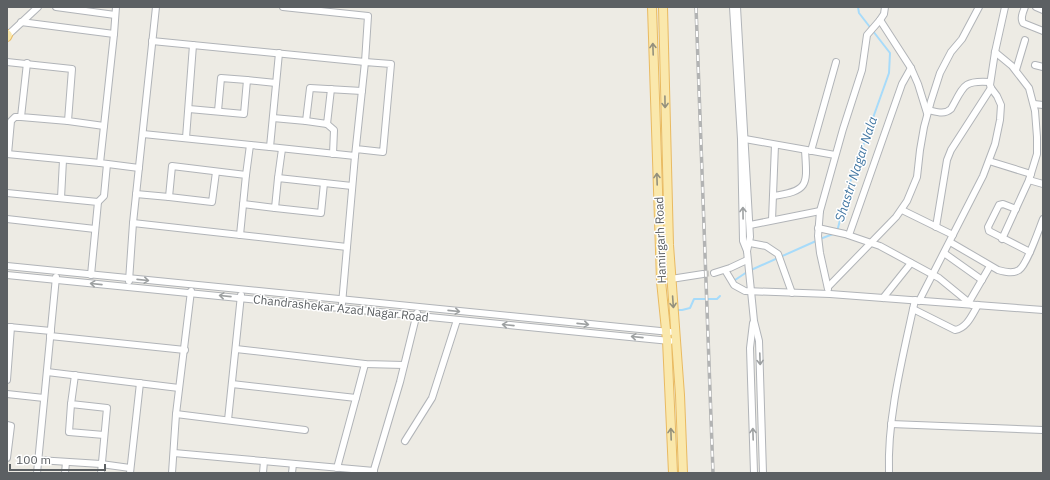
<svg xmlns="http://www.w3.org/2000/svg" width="1050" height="480" font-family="'IBM Plex Sans',sans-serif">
<rect width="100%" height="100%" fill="#edebe4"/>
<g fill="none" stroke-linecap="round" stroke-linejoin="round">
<g stroke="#a7dbfa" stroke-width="2">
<path d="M837,232L848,188L889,73L890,53L859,13L858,7"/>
<path d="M820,239L833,234"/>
<path d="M751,270L816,241"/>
<path d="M735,280L747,272"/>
<path d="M677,310H682L690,308L694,299H717L720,296"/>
</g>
<path stroke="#c9c8c4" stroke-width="6" stroke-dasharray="6 3" stroke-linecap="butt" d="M703,274L714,273"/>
<g stroke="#b1b4b8" stroke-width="8">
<g id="minor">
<path d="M56,7L115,15"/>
<path d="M733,7L741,139L743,241L747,251L754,321L759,341L763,473"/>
<path d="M737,7L750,237L747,251"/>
<path d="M1025,7C1023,12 1020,18 1023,23L1043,31"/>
<path d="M1036,7L1043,10"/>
<path d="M880,20L911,68L918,84L927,113"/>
<path d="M21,22L114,34L100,163L139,168"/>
<path d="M114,34L116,7"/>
<path d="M8,35L38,7"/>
<path d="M152,41L365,62L368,16L283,7"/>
<path d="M995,52L1012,66L1029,88L1035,111L1037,137V154L1029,180L1002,239"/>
<path d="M279,53L270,147L355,156L365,62L391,64L383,152L356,149"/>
<path d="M7,62L72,69L68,121L104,126"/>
<path d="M27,63L21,117L68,121"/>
<path d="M1035,65L1043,67"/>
<path d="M1016,70L1025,40"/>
<path d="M1034,104L1043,105"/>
<path d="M189,109L244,114L247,80L276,83"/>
<path d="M928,110C937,112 944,115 951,109C964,86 963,80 990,82"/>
<path d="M218,111L221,78L247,80"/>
<path d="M273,118L306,121L310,88L362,91"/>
<path d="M306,121L327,124L331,89"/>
<path d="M327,124L334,130L333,154"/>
<path d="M143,134L270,147"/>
<path d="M186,138L193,45"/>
<path d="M745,139L835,155"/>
<path d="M811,151L836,62"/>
<path d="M7,154L100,163"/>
<path d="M8,154L11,121L15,117H21"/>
<path d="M989,161L1031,174"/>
<path d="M246,175L250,145"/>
<path d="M278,178L282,149"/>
<path d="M1029,180L1043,184"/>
<path d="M7,193L98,202L91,275"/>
<path d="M136,194L169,197L172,166L246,175L240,235"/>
<path d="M773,196C810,191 807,184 805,150"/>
<path d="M169,197L212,202L216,172"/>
<path d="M61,198L63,160"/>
<path d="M98,202L104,196L107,164"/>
<path d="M243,204L275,208L278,178L352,186"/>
<path d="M275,208L321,213L324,183"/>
<path d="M1016,209L1003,204L999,205L988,227L989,231L1030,252"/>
<path d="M902,210L953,235"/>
<path d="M7,219L95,229"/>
<path d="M772,220L775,145"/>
<path d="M133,223L347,247"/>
<path d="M750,225L820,211"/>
<path d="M936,227L947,160L951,150L991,88"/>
<path d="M818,228L845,234L880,246L939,278L972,305"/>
<path d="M849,235L902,84L911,68"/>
<path d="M950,242L998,270C1005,272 1013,274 1019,270C1027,265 1039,229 1043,219"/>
<path d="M750,243L766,246L778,254L792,293"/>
<path d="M944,253L982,280"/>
<path d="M7,266L670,332"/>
<path d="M725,270L734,285L745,291L830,294L1043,310"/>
<path d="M714,273L730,268L747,260"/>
<path d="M7,275L670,341"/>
<path d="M671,279L703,274"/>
<path d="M129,281L133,223L156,7"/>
<path d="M828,287L896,217L907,201L917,177L920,150L924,127L931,101L940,73L951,52L962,39L979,7"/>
<path d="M828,289L820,253L818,236L820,211L843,129L862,70L867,35L880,20L884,14L885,7"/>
<path d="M883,298L911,263"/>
<path d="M919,301L983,176L995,144L1000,120L1001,105L997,96L991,88L990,85L995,52L1005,7"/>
<path d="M969,302L990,266"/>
<path d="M342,304L355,156"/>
<path d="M913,309L955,330C967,328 972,315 978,305"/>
<path d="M753,323L750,348L754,473"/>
<path d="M9,327L51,331"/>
<path d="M50,336L185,350"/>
<path d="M236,349L365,364L404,365"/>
<path d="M47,372L179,388"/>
<path d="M75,375L71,404L107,408L101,473"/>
<path d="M7,380L11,327"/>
<path d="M232,384L356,398L365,364"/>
<path d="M7,394L44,398"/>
<path d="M71,404L69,432L104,435"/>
<path d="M176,414L305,430"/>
<path d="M228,420L241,295"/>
<path d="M891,424L1043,430"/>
<path d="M7,425L11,426L7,458"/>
<path d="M405,441L432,398L457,320"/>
<path d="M174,453L374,471"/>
<path d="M38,460L101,464L130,468"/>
<path d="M337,468L356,398"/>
<path d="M37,473L56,277"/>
<path d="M65,473L66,462"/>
<path d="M130,473L140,383"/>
<path d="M172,473L176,414L191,291"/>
<path d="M263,473L264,461"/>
<path d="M292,473L293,464"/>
<path d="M373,473L400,382L417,313"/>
<path d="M889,473C887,417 903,356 915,300"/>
</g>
</g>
<g stroke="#e9ba61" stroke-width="10">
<g id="major">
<path d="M652,7L661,281L667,340L673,473"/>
<path d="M663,7L669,245L680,395L683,473"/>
<path d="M7,34L8,35L7,37"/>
</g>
</g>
<use href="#minor" stroke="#fff" stroke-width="6"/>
<use href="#major" stroke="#fae8ac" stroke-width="8"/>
<g stroke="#b2b3b3" stroke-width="3.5">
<path id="rail" d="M696,7L713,473"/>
</g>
<use href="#rail" stroke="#fff" stroke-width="2" stroke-dasharray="6" stroke-linecap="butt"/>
</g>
<defs><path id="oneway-shaft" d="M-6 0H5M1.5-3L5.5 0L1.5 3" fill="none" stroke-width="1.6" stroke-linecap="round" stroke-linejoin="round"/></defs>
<g stroke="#93907d">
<use href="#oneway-shaft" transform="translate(653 49) rotate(-92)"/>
<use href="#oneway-shaft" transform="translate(665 102) rotate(89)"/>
<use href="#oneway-shaft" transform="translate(657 179) rotate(-92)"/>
<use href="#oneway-shaft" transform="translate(673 302) rotate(86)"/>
<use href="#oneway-shaft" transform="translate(671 434) rotate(-92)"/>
</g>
<g stroke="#9da0a1">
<use href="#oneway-shaft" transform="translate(743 213) rotate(-91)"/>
<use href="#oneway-shaft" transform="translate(143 280) rotate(6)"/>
<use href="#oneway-shaft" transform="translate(96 284) rotate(-174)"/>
<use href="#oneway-shaft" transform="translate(225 296) rotate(-174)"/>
<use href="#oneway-shaft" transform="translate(454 311) rotate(6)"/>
<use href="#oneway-shaft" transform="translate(583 324) rotate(6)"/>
<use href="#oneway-shaft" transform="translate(508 325) rotate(-174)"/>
<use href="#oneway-shaft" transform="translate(637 337) rotate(-174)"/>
<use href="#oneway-shaft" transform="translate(760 359) rotate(88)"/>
<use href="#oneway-shaft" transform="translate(753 434) rotate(-92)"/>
</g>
<g text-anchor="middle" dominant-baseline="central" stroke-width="3" stroke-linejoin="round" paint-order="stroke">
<g font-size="12" fill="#5c6063" stroke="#fff">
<text transform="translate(660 240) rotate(-92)">Hamirgarh Road</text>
<text transform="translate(341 308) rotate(6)">Chandrashekar Azad Nagar Road</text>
</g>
<g font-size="13" font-style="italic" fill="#4277a2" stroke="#fff">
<text transform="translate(856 169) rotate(-72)">Shastri Nagar Nala</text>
</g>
</g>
<rect width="1050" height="480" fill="none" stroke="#5c6063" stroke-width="16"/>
<path d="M10 464v6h95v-6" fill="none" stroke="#5c6063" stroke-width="2"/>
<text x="16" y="464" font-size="12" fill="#5c6063" stroke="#ffffff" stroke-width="3" paint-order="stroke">100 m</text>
</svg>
